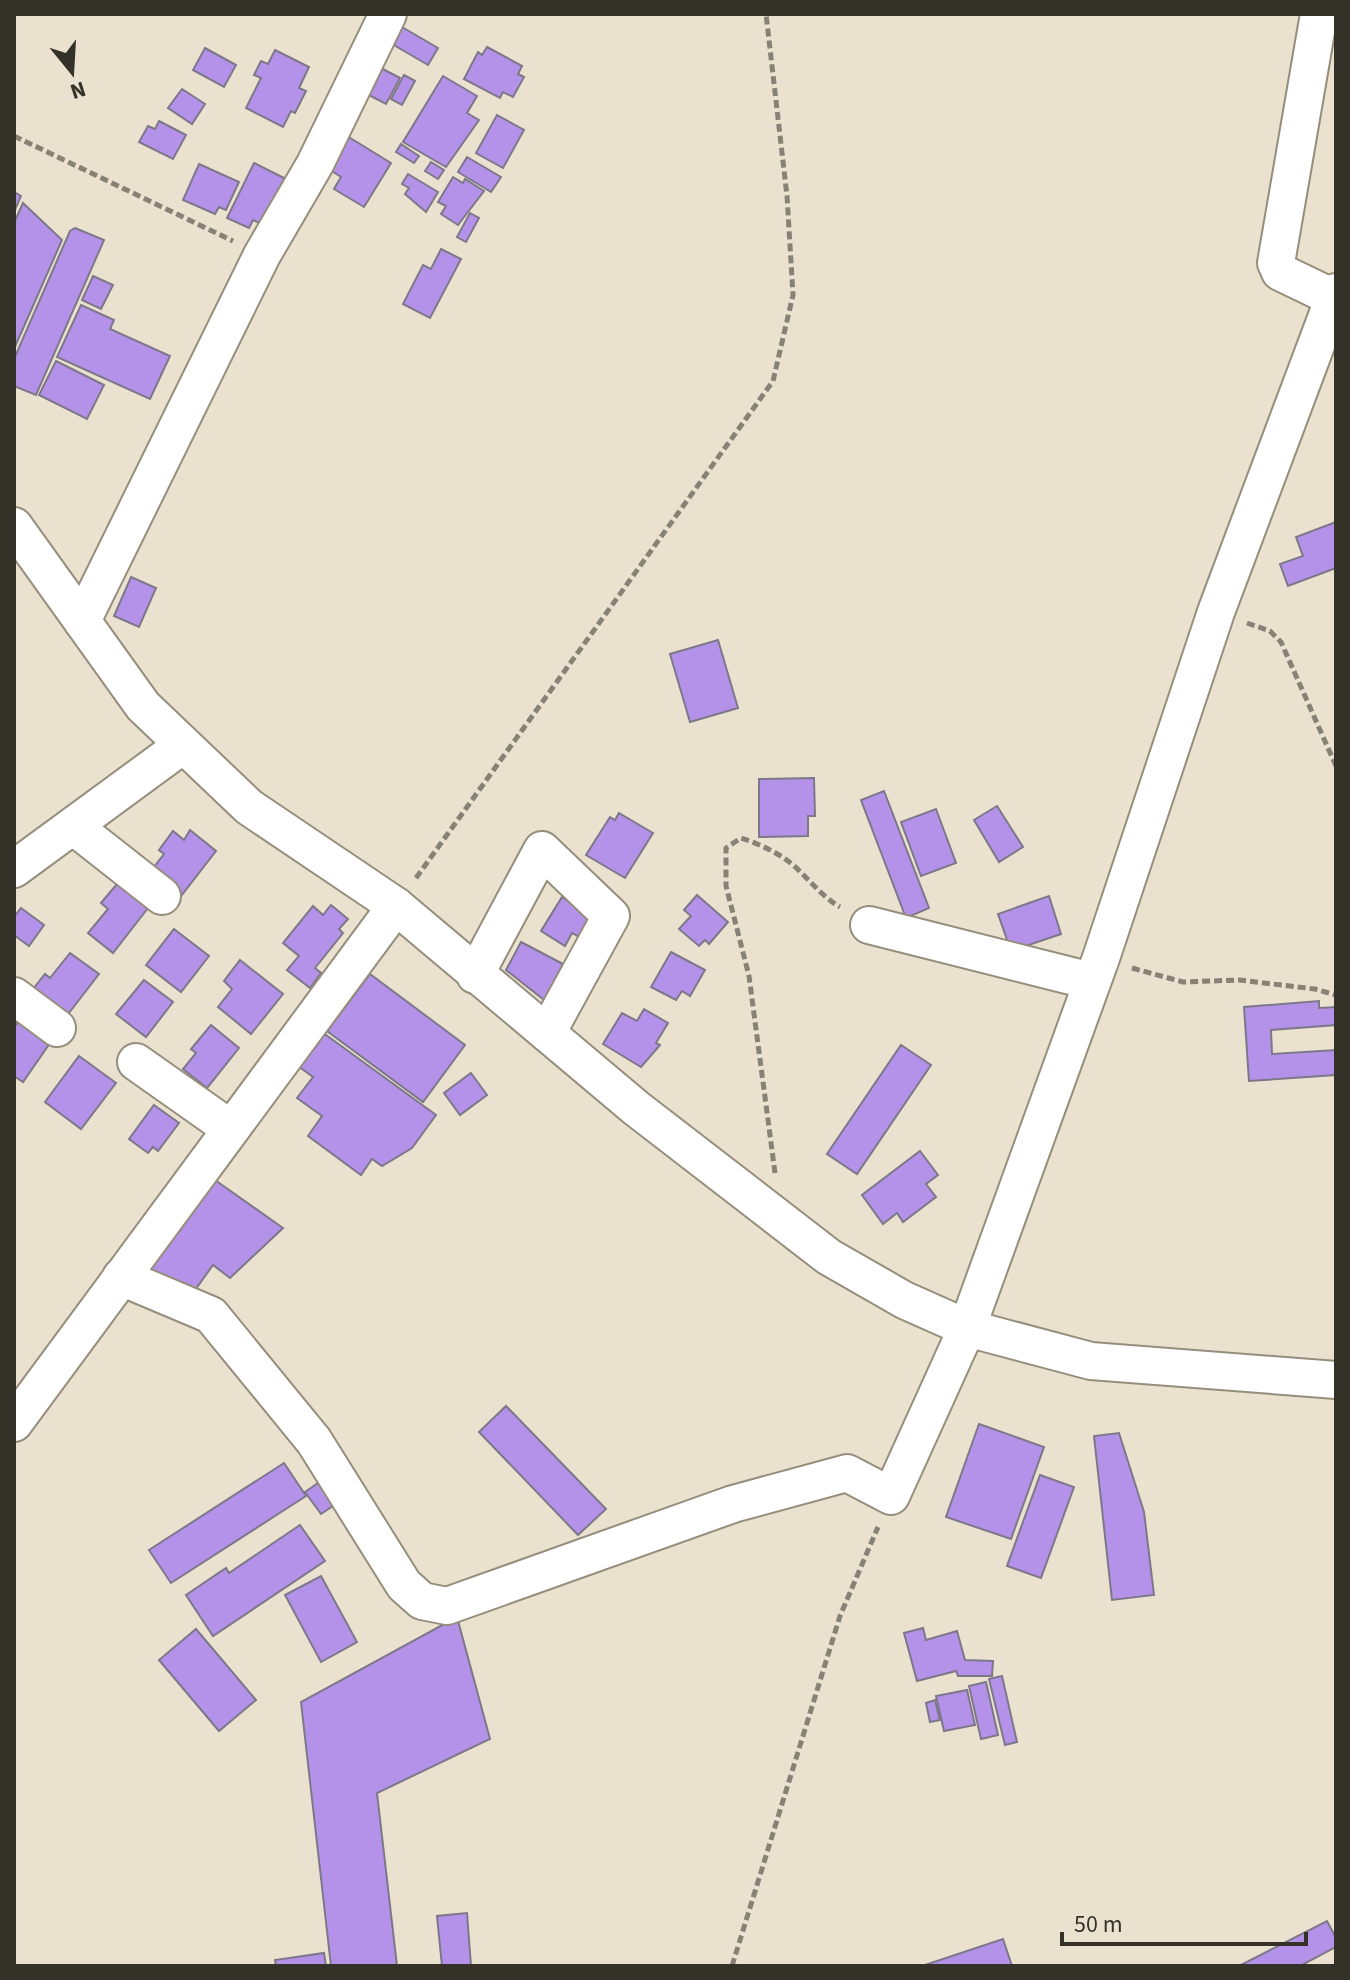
<svg xmlns="http://www.w3.org/2000/svg" width="1350" height="1980" font-family="'Source Sans 3',sans-serif">
<rect width="100%" height="100%" fill="#eae2cf"/>
<g fill="#b492e9" stroke="#7d7889" stroke-width="2">
<path d="M402,27L438,48L428,65L392,44Z"/>
<path d="M487,47L522,66L518,74L524,77L513,97L503,92L500,98L464,79L478,52L482,55Z"/>
<path d="M205,48L236,65L224,87L193,70Z"/>
<path d="M275,50L309,67L299,88L306,91L295,113L291,111L283,127L246,108L261,78L254,75L261,61L268,64Z"/>
<path d="M379,67L400,78L386,104L365,93Z"/>
<path d="M404,75L415,81L402,105L391,99Z"/>
<path d="M443,76L477,96L467,113L479,120L446,167L403,142Z"/>
<path d="M182,89L205,104L192,124L168,108Z"/>
<path d="M497,115L524,130L503,168L476,153Z"/>
<path d="M159,121L186,135L173,159L139,142L148,126L155,129Z"/>
<path d="M347,136L391,163L364,207L334,189L341,177L327,168Z"/>
<path d="M401,144L419,156L414,163L396,152Z"/>
<path d="M467,157L501,177L491,192L458,172Z"/>
<path d="M431,162L444,170L438,179L425,171Z"/>
<path d="M254,163L286,179L263,225L253,220L249,228L227,218Z"/>
<path d="M199,164L239,182L226,210L219,207L215,214L183,200Z"/>
<path d="M408,174L438,192L426,212L405,194L409,188L402,184Z"/>
<path d="M453,177L463,183L465,179L484,191L458,225L441,214L446,206L438,202Z"/>
<path d="M14,192L21,196L14,212Z"/>
<path d="M23,203L62,240L14,349V223Z"/>
<path d="M470,213L479,218L466,242L457,237Z"/>
<path d="M75,228L104,240L36,395L14,386V359L70,231Z"/>
<path d="M441,249L461,259L430,318L403,304L423,265L431,269Z"/>
<path d="M93,276L113,285L101,309L82,300Z"/>
<path d="M81,305L114,320L110,329L170,356L150,399L57,357Z"/>
<path d="M56,361L104,385L87,419L39,395Z"/>
<path d="M1336,522V568L1288,586L1280,564L1303,556L1296,537Z"/>
<path d="M131,577L156,588L139,627L114,616Z"/>
<path d="M718,640L738,708L690,722L670,654Z"/>
<path d="M814,778L815,816H808V836L759,837V779Z"/>
<path d="M884,791L929,908L906,918L861,800Z"/>
<path d="M997,806L1023,847L999,862L974,820Z"/>
<path d="M936,809L956,863L921,876L901,822Z"/>
<path d="M619,813L653,833L625,878L586,855L610,817L615,820Z"/>
<path d="M190,830L216,851L181,896L150,872L164,854L159,850L173,831L184,840Z"/>
<path d="M117,884L148,908L113,953L88,933L108,909L101,903Z"/>
<path d="M697,895L728,922L709,944L705,940L699,946L679,929L691,916L684,910Z"/>
<path d="M1049,896L1061,934L1011,951L998,914Z"/>
<path d="M562,897L592,916L579,937L572,933L565,946L541,931Z"/>
<path d="M331,905L348,919L339,929L343,933L315,968L321,973L310,988L287,970L299,956L283,943L313,906L323,915Z"/>
<path d="M21,908L44,925L29,946L14,935V917Z"/>
<path d="M174,929L209,956L181,992L146,965Z"/>
<path d="M521,942L563,964L544,1000L506,970Z"/>
<path d="M671,952L705,970L690,996L682,991L676,1000L651,987Z"/>
<path d="M70,953L99,974L65,1018L30,993L45,974L50,978Z"/>
<path d="M240,960L283,994L251,1034L218,1007L232,989L224,981Z"/>
<path d="M370,974L465,1045L423,1102L327,1031Z"/>
<path d="M144,980L173,1002L146,1037L116,1014Z"/>
<path d="M1319,1001V1008L1336,1007V1025L1271,1030L1272,1054L1336,1050V1075L1249,1081L1244,1007Z"/>
<path d="M644,1009L668,1023L656,1043L660,1045L641,1067L603,1044L622,1013L637,1021Z"/>
<path d="M18,1022L50,1043L23,1082L14,1076V1028Z"/>
<path d="M211,1025L239,1048L207,1088L183,1069L196,1053L191,1049Z"/>
<path d="M322,1032L436,1115L412,1148L382,1166L372,1159L361,1175L308,1136L322,1116L297,1098L313,1077L298,1066Z"/>
<path d="M901,1045L931,1065L857,1174L827,1154Z"/>
<path d="M79,1056L116,1083L81,1129L45,1102Z"/>
<path d="M471,1073L487,1095L460,1115L444,1093Z"/>
<path d="M154,1105L179,1123L158,1151L153,1147L148,1153L129,1139Z"/>
<path d="M920,1151L938,1175L926,1184L936,1197L903,1222L897,1213L883,1224L862,1195Z"/>
<path d="M215,1180L283,1228L230,1278L213,1265L190,1297L151,1269Z"/>
<path d="M506,1406L606,1509L578,1535L479,1432Z"/>
<path d="M979,1424L1044,1447L1011,1539L946,1517Z"/>
<path d="M1119,1433L1144,1512L1154,1595L1112,1600L1094,1436Z"/>
<path d="M284,1463L306,1496L171,1583L149,1550Z"/>
<path d="M1040,1475L1074,1487L1041,1578L1007,1566Z"/>
<path d="M324,1479L339,1502L321,1514L305,1492Z"/>
<path d="M300,1525L325,1561L213,1636L186,1595L226,1568L229,1573Z"/>
<path d="M321,1576L357,1642L321,1662L285,1595Z"/>
<path d="M457,1617L490,1739L377,1793L397,1966H331L301,1702Z"/>
<path d="M923,1628L926,1640L957,1631L965,1660L993,1661L992,1676H958L956,1671L917,1681L904,1633Z"/>
<path d="M196,1629L256,1700L219,1731L159,1660Z"/>
<path d="M1002,1676L1017,1742L1005,1745L989,1679Z"/>
<path d="M986,1682L998,1735L981,1739L969,1686Z"/>
<path d="M967,1690L975,1725L944,1731L936,1696Z"/>
<path d="M935,1700L940,1720L930,1722L926,1703Z"/>
<path d="M467,1913L471,1966H442L437,1916Z"/>
<path d="M1327,1921L1336,1938V1947L1300,1966H1239Z"/>
<path d="M1003,1939L1012,1966H922Z"/>
<path d="M324,1953L326,1966H276L275,1960Z"/>
</g>
<g fill="none" stroke-linecap="round" stroke-linejoin="round">
<g stroke="#958e7c" stroke-width="40">
<g id="minor">
<path d="M1319,14L1276,263L1280,272L1334,298"/>
<path d="M14,526L143,706L249,807L396,906L636,1108L829,1257L904,1300L967,1328L1091,1361L1336,1380"/>
<path d="M82,621L262,255L315,164L388,14"/>
<path d="M73,826L162,896"/>
<path d="M14,869L183,745"/>
<path d="M869,925L1091,981"/>
<path d="M475,975L542,850L611,916L547,1033"/>
<path d="M14,996L57,1028"/>
<path d="M136,1062L231,1129"/>
<path d="M121,1277L211,1315L314,1441L404,1585L422,1601L447,1606L733,1504L847,1473L891,1496L967,1328L1101,958L1216,612L1336,292"/>
<path d="M14,1423L396,906"/>
</g>
</g>
<g stroke="#878275" stroke-width="5" stroke-dasharray="8 4" stroke-linecap="butt">
<path d="M14,136L233,241"/>
<path d="M1247,623L1270,631L1281,642L1336,766"/>
<path d="M416,878L773,381L793,295L787,196L766,14"/>
<path d="M1132,968L1183,982L1239,980L1315,989L1336,995"/>
<path d="M775,1173L749,976L726,886V848L741,838C759,844 777,852 792,864C809,879 821,896 840,907"/>
<path d="M732,1966L840,1616L878,1527"/>
</g>
<use href="#minor" stroke="#fff" stroke-width="36"/>
</g>
<rect width="1350" height="1980" fill="none" stroke="#343129" stroke-width="32"/>
<g transform="translate(72 72) rotate(162)" stroke="#eae2cf" stroke-width="6" paint-order="stroke">
<path d="M0-6L14 30L0 20L-14 30Z" fill="#343129"/>
<text y="-12" font-size="22" font-weight="bold" text-anchor="middle" fill="#343129">N</text>
</g>
<path d="M1062 1932v12h244v-12" fill="none" stroke="#343129" stroke-width="4"/>
<text x="1074" y="1932" font-size="24" fill="#343129" stroke="#eae2cf" stroke-width="6" paint-order="stroke">50 m</text>
</svg>
